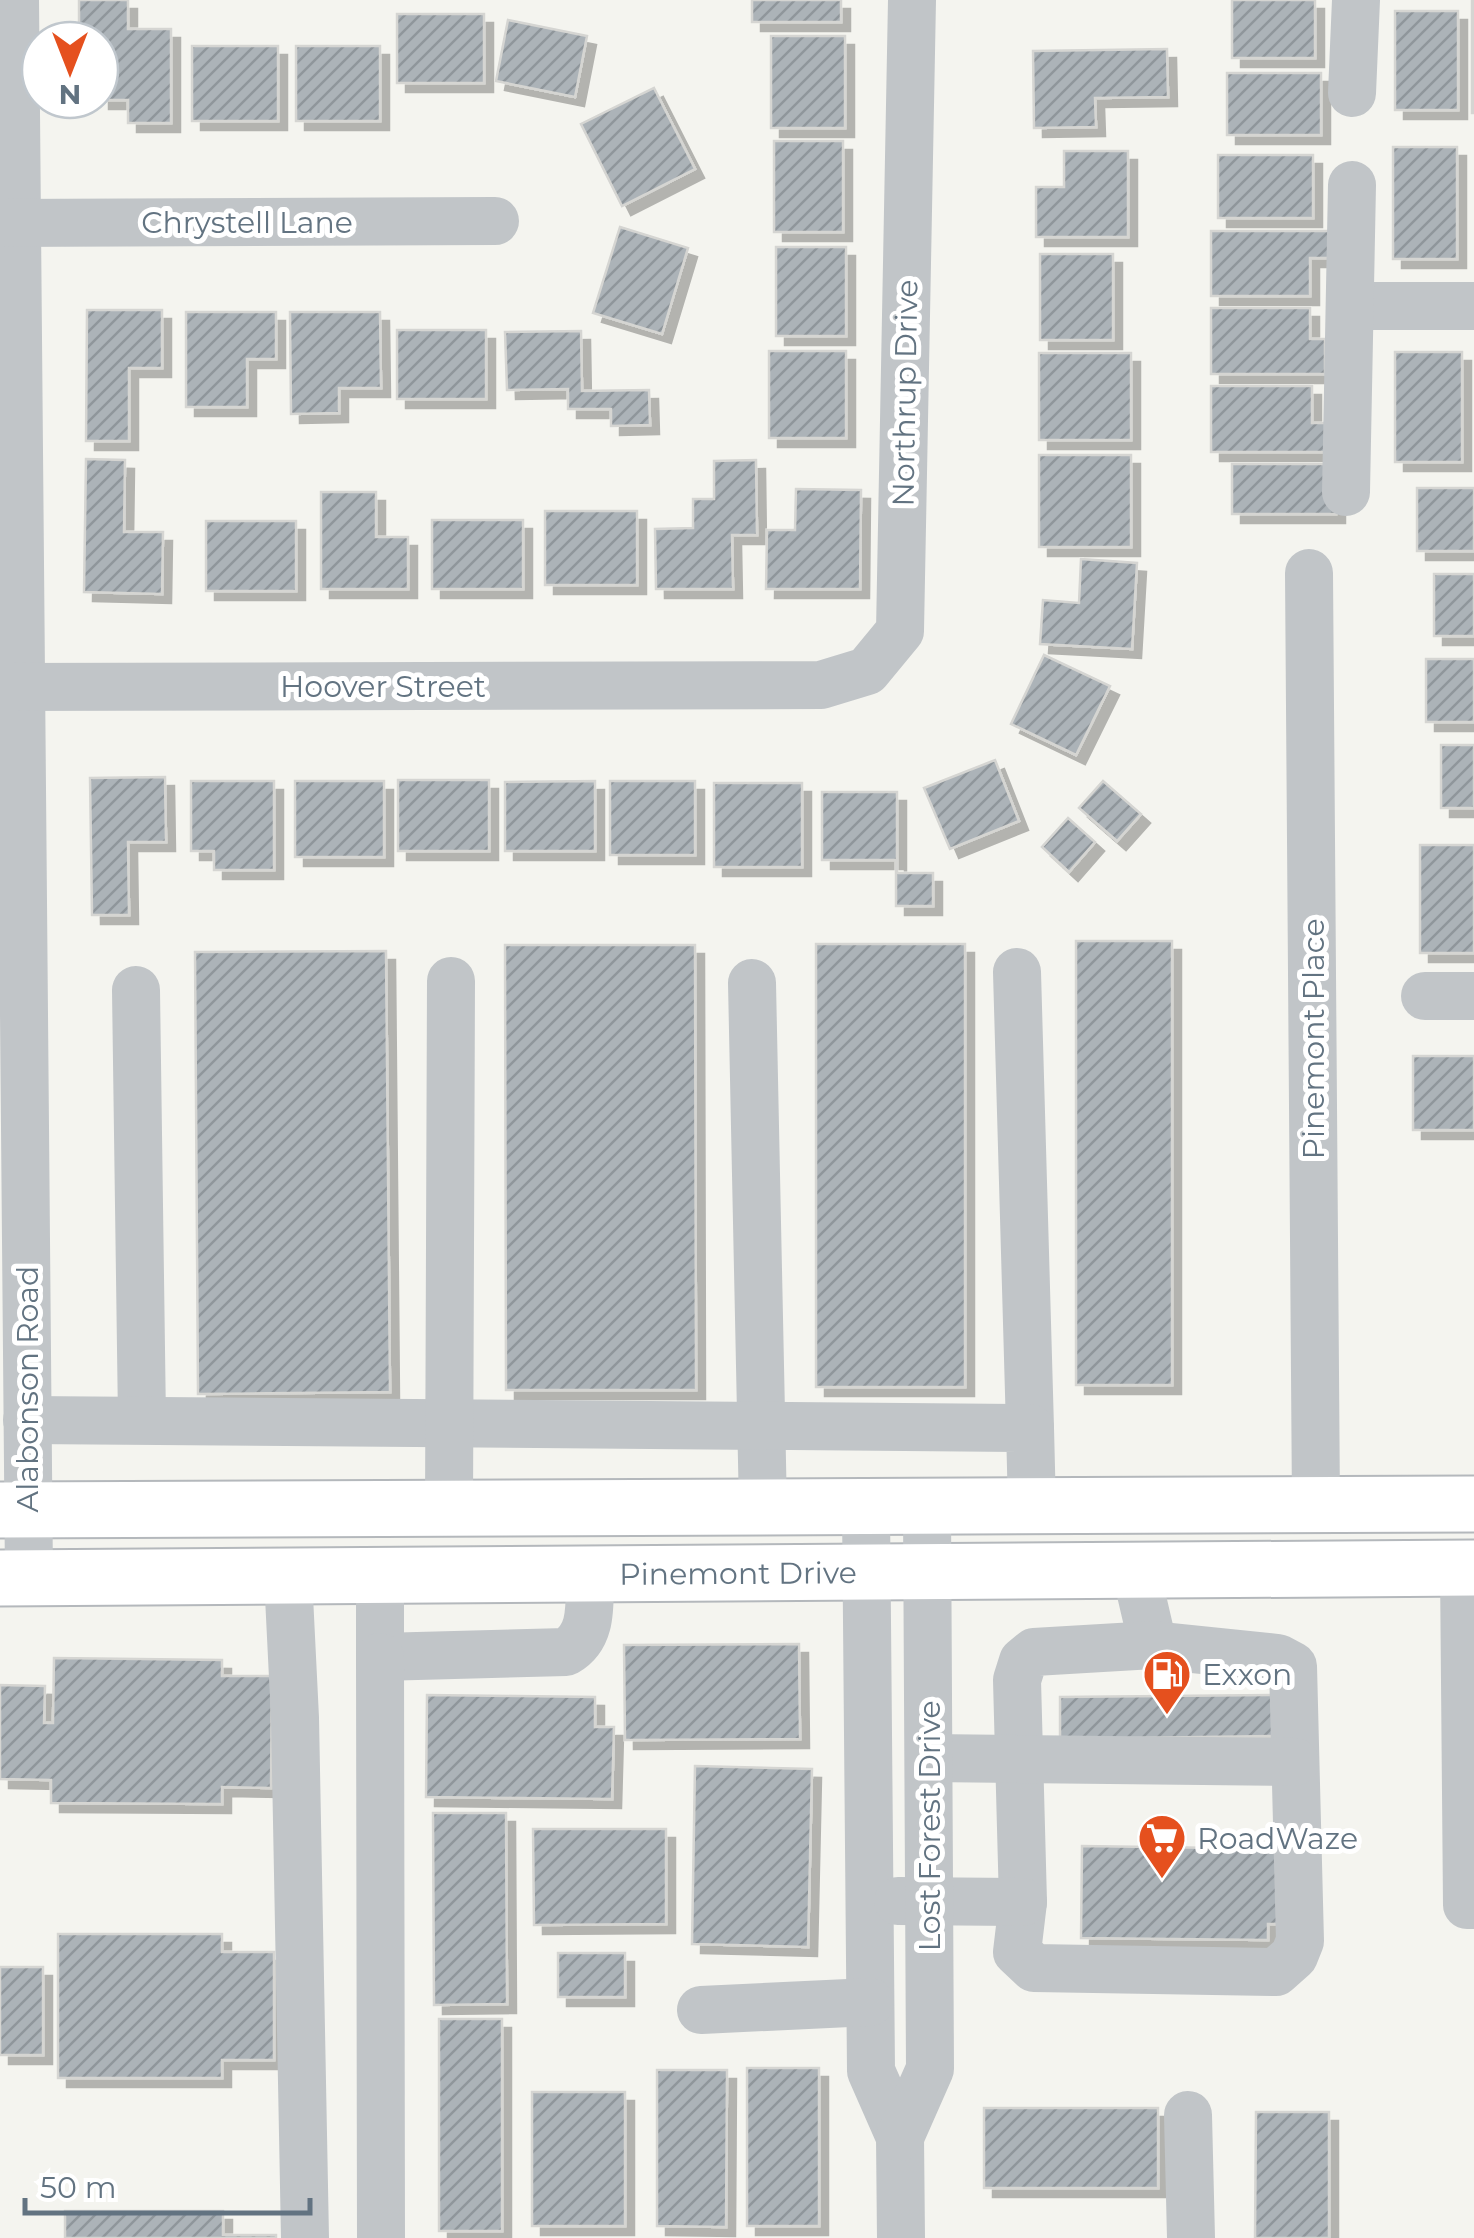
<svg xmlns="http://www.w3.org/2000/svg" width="1474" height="2238" font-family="Montserrat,sans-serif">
<defs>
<pattern id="building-hatch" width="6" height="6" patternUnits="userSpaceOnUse" patternTransform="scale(2.5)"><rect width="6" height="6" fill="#acb3b8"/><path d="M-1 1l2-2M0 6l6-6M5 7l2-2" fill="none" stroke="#8f969b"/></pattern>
<filter id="shadow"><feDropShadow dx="9" dy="9" stdDeviation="0" flood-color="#0004"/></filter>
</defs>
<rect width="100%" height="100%" fill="#f4f4ef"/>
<g fill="url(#building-hatch)" stroke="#d5d5d2" stroke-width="2.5" filter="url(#shadow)">
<path d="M79,0H128V29H171V123H128V100H100V40H79Z"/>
<rect x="752" y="0" width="89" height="22"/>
<rect x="1232" y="0" width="83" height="58"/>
<rect x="1472" y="0" width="2" height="113"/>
<rect x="1395" y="11" width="63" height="99"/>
<rect x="397" y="14" width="87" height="69"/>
<path d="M508,20L587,36L575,97L496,81Z"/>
<rect x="771" y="36" width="74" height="92"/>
<rect x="192" y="46" width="86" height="75"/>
<rect x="296" y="46" width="84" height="75"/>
<path d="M1167,49L1168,97L1095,98L1096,127L1034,128L1033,51Z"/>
<rect x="1227" y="73" width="94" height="62"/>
<path d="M654,88L695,169L622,206L581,124Z"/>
<rect x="774" y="141" width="69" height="91"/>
<rect x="1393" y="147" width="64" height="112"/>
<path d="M1064,151H1128V237H1036V187H1064Z"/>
<rect x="1218" y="155" width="95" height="63"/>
<path d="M620,227L688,248L662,334L593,313Z"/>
<path d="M1211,231H1330V258H1310V296H1211Z"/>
<rect x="776" y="247" width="70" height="89"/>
<rect x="1040" y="254" width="73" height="86"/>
<path d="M1211,308H1310V339H1325V374H1211Z"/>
<path d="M87,310H162V368H129V441H86Z"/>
<path d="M186,312H276V359H247V407H186Z"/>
<path d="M290,312H380L381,388H339V413L291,414Z"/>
<rect x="397" y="330" width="89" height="69"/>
<path d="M581,331L582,391L649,390L650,425L611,426V409H568V389L507,390L505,332Z"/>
<rect x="769" y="351" width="77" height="87"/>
<rect x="1395" y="352" width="67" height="110"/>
<rect x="1039" y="353" width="92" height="87"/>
<path d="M1211,386H1312V423H1332V452H1211Z"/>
<rect x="1039" y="455" width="92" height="92"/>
<path d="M86,459L125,460L124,532H163L162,594L84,592Z"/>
<path d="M756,460L757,535H732L733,589H656L655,529L693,528V499H714V461Z"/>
<rect x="1232" y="464" width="104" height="50"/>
<rect x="1417" y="488" width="57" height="63"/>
<path d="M796,489L861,490L860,589H766L767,530H795Z"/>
<path d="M321,492H376V537H408V589H321Z"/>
<rect x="545" y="511" width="92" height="74"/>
<rect x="432" y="520" width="91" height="69"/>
<rect x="206" y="521" width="90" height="70"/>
<path d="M1081,559L1137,563L1132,649L1040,644L1043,600L1079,603Z"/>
<rect x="1434" y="574" width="40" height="62"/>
<path d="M1044,655L1110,686L1076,755L1011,724Z"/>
<rect x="1426" y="659" width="48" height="63"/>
<rect x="1441" y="745" width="33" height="63"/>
<path d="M995,760L1019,821L950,849L924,788Z"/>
<path d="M165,777L166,842H128L129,915H92L90,778Z"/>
<rect x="398" y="780" width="91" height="71"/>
<path d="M191,781H274V870H214V851H191Z"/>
<rect x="295" y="781" width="89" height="76"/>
<path d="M595,781V851H505V782Z"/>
<rect x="610" y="781" width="85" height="74"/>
<path d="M1103,781L1141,814L1117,841L1079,808Z"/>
<rect x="714" y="783" width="88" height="84"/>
<path d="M822,792H897V873H933V906H896V860H822Z"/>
<path d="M1068,818L1095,842L1069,872L1042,847Z"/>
<rect x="1420" y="845" width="54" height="108"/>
<rect x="1076" y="941" width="96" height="444"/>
<rect x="816" y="944" width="149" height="443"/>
<path d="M505,945H695L696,1390H506Z"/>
<path d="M386,951L390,1392L198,1394L195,952Z"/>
<rect x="1413" y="1056" width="61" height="74"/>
<path d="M799,1644L800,1739L625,1740L624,1645Z"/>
<path d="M54,1658L222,1660V1676H272L271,1788L222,1787V1804L51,1803V1780L0,1779V1685L45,1686L44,1723H53Z"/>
<path d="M427,1695L595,1697V1727H614L612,1799L426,1797Z"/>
<path d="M1274,1695L1275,1736L1060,1739V1697Z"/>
<path d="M695,1766L812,1769L808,1947L692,1944Z"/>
<path d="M433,1813H506L507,2004L434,2005Z"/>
<path d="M533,1829H666V1924L534,1925Z"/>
<path d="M1082,1846L1288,1849L1287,1924H1268V1940L1081,1938Z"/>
<path d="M58,1934H222V1952H274V2060H222V2078H58Z"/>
<rect x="558" y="1953" width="67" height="44"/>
<rect x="0" y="1967" width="43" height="88"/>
<rect x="439" y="2019" width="63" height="212"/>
<rect x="747" y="2068" width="72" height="158"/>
<path d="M657,2070H727L726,2227L657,2226Z"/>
<rect x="532" y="2092" width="93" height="134"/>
<rect x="984" y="2108" width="174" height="80"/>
<path d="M1256,2112H1329V2238H1255Z"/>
<path d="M65,2211H223V2235H276V2238H65Z"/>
</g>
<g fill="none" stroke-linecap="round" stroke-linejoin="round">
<g stroke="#b4b8bc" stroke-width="59">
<g id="major">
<path d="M0,1510L1474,1504"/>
<path id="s1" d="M0,1578L1474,1568"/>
</g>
</g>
<g stroke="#c1c5c8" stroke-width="48">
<path d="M15,0L29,1578"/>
<path d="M1352,93L1356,0"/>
<path d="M0,223L495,221"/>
<path d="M1352,306H1474"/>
<path d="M1346,492L1352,185"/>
<path d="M1309,573L1316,1506"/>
<path d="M0,687L821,685L867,671L900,631L912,0"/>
<path d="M1017,972L1030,1428"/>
<path d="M752,983L763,1509"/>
<path d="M136,990L142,1420"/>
<path d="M1425,996H1474"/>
<path d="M27,1420L1030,1428L1032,1508"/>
<path d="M866,1508L871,2071L900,2137L901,2238"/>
<path d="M449,1510L451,981"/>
<path d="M1464,1568L1467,1905H1474"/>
<path d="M1136,1572L1153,1645"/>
<path d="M288,1576L295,1718L305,2238"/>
<path d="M380,1576V1657L566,1652C594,1636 589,1603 590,1574"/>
<path d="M1153,1645L1278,1658L1293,1666L1300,1941L1294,1956L1276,1972L1034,1968L1017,1952L1023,1902L1017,1680L1023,1661L1034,1652Z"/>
<path d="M380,1657L381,2238"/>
<path d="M929,1758L1295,1762"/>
<path d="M898,1901L1023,1902"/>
<path d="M701,2010L870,2002"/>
<path d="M1188,2115L1191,2238"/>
<path d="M900,2137L930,2069L927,1508"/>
</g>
<use href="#major" stroke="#fff" stroke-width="55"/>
</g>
<defs>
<g id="fuel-pin" transform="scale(2.5)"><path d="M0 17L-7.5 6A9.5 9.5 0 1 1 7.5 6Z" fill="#e5501e" stroke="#fff"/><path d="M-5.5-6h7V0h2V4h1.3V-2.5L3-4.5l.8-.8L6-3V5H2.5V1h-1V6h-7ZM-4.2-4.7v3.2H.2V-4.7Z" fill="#fff"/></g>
<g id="supermarket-pin" transform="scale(2.5)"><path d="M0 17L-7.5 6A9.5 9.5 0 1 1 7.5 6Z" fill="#e5501e" stroke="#fff"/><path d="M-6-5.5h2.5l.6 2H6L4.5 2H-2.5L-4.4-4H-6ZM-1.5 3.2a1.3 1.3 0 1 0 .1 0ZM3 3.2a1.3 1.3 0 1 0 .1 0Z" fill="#fff"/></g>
</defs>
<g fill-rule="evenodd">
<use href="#fuel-pin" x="1167" y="1674"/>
<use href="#supermarket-pin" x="1162" y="1838"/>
</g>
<g text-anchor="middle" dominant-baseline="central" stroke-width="10" stroke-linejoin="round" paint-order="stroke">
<g font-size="30" fill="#627381" stroke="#fff">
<text x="247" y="222">Chrystell Lane</text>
<text transform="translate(905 393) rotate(-89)">Northrup Drive</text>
<text x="383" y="686">Hoover Street</text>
<text transform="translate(1313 1039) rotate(-90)">Pinemont Place</text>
<text transform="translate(27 1389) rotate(-90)">Alabonson Road</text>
<text stroke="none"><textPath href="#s1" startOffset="738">Pinemont Drive</textPath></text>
<text transform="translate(929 1826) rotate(-90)">Lost Forest Drive</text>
</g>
<g font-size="30" fill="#627381" stroke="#fff" text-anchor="start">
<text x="1202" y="1674">Exxon</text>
<text x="1197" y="1838">RoadWaze</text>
</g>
</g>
<g transform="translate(70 70) rotate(180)"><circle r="48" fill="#ffffff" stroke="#c0c7cd" stroke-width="2.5"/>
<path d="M0-8L18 38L0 25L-18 38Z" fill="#e5501e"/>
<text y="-15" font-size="28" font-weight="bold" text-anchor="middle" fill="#627381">N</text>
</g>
<path d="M25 2198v15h285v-15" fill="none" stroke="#627381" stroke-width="5"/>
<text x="40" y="2198" font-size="30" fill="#627381" stroke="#ffffff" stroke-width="8" paint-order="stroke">50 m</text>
</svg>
